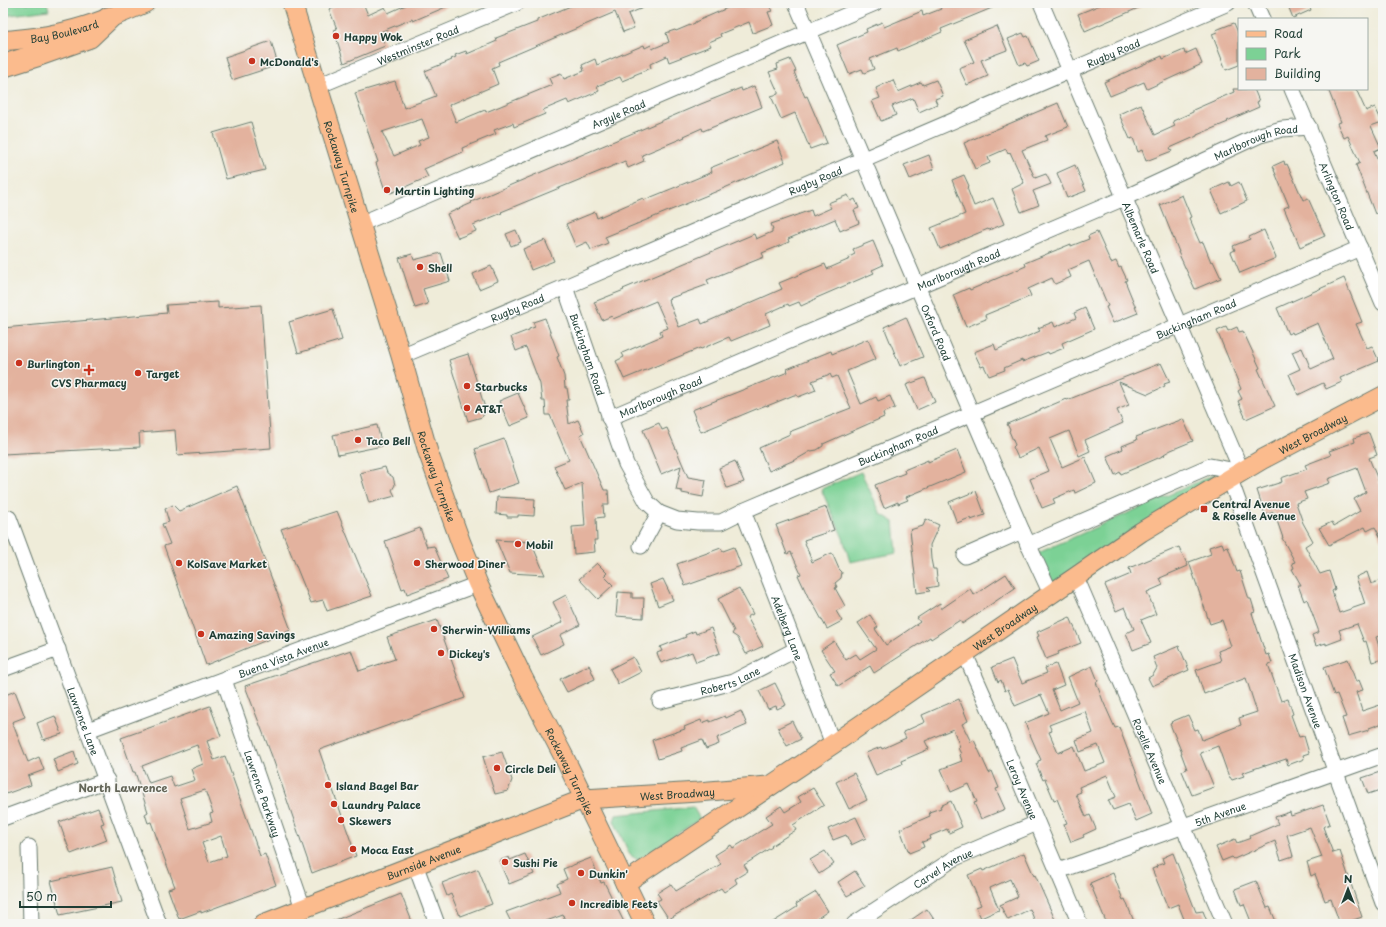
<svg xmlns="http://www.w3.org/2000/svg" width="1386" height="927" font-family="'Playpen Sans',sans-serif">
<rect width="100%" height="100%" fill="#f6f6f2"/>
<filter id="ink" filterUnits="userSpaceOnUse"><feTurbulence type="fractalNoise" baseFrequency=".025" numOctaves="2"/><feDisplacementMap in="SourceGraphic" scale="8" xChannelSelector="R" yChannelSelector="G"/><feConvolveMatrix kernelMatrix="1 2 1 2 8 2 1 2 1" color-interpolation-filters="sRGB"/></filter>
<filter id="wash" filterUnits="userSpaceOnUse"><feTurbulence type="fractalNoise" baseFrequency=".012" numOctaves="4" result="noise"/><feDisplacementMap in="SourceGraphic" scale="16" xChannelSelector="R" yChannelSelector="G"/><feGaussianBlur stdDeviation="0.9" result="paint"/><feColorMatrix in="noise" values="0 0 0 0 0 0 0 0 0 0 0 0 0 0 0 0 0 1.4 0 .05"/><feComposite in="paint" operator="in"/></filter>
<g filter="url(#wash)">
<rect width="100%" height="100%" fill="#efecd9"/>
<g fill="#7cd195" stroke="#4e8764">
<path d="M3,3H47L49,10L3,16Z"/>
<path d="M861,472L881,514L894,522L897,553L850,562L843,538L821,489Z"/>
<path d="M1220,472L1053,583L1038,553Z"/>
<path d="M693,807L700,819L638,860L630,855L614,821L616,815Z"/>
</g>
<g id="blocks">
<g fill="#e3b29e" fill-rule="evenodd">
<path d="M343,3H363L368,15L385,7L388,13L406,5L405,3H455L413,21L412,19L380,32L385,46L344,63L334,30L337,29L329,9Z"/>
<path d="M578,3H655L628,14L634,28L623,32L615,12L498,62L499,65L492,68L498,84L449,105L456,122L485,110L486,112L552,85L549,78L561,73L564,79L584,71L582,65L595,59L597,65L644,45L645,48L651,45L652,49L669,42L666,33L675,30L676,31L695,23V22L739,3H768L772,11L768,12L773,25L753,33L749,22L720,34L721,37L709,42L711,46L669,62L667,56L650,64L651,68L634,75V76L622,81L620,77L597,86L599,91L569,104L567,100L543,110L545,114L514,127L513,123L494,130L496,134L462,148L463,152L424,169L428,177L391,193L385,190L376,163L378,162L355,93L395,81L404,108L436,96L425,71L452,60L451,59L456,57L455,55L466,51L467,54L497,41L496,38L537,22V20ZM422,119L429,137L418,141L420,145L394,156L382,132Z"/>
<path d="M938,3H1004L941,29L942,32L898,51L897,48L870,59L874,69L864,73L862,69L849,74L837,45L867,32L866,29L882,22L884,27L922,11L923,16L941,9Z"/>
<path d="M1105,3H1150L1085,31L1078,14Z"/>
<path d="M1287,3H1308L1311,10L1293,18Z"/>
<path d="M1234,23L1239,35V65L1226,70L1212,34L1217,32L1216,30Z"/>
<path d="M997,26L1007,50L981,60L988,76L967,85L959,68L974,62L964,40Z"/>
<path d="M1023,33L1025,37L1028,36L1039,61L1027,66L1025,63L1019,65L1008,39Z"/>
<path d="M271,41L278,65L232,80L225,57Z"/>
<path d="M1196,49L1202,64L1147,89L1144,82L1110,96L1104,82L1162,56L1163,59L1184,50L1185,54Z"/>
<path d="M790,59L796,71L794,72L805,97L807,96L827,143L810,149L795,113L781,119L771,96L778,94V92L769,72L778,69L777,64Z"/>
<path d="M893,80L898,92L921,82L923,85L936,80L943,96L935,99L937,104L919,112L913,98L892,106L896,115L881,121L872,101L880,98L876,88Z"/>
<path d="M754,86L762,107L703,131L702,128L684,136L685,137L642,155L644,161L628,168L625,161L501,212L502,213L473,225L476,231L458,238L447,214L472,203L471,202L701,104L741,88L742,91Z"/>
<path d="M1233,89H1254L1259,101L1257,102L1259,107L1227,121L1228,122L1197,135V136L1170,148L1172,151L1146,161L1142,150L1138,152L1133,138L1130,139L1119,114L1141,104L1155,135L1175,126L1173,121L1193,112V110L1234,92Z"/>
<path d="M1328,89H1356L1366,111L1375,107L1382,122L1371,126L1381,148L1374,151L1383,172V211L1375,214L1356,165L1360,163L1348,136L1344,138L1337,123L1341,122Z"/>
<path d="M1058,103L1068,127L1045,136L1047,140L1022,150L1035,178L1046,174L1051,184L1033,191L1039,205L1021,212L1012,189L1024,183L1010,152L1008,154L1006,149L988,157L990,163L975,169L964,143Z"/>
<path d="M251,122L265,170L226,179L213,133Z"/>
<path d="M777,141L785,162L715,192L605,237L608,243L591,250L587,242L576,247L566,224L595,212L597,218L643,198L644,200L676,187L712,172L710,168Z"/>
<path d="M929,155L934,169L910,179L904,165Z"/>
<path d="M1284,161L1285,165L1287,164L1303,200L1308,198L1325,236L1300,247L1284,208L1289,206L1274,170H1275L1273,166Z"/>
<path d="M1075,165L1086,191L1067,198L1057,173Z"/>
<path d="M964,175L969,186L967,188L974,206L993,198L1004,224L989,230L988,229L940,249L931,228L965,214L952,180Z"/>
<path d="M1229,182L1231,186L1239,182L1247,201L1221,213L1211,190Z"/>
<path d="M848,195L851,201L855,199L859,208L854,210L859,223L840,231L835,219L788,239L789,242L762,253L764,257L707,280L709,284L668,299L679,327L700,319L702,324L782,289L779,283L825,264L827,269L850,259L849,257L855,254L853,249L873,241L883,265L872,270L874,273L814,299V300L801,306L799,302L789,306L788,304L766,314L770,325L731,341L729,337L701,349L700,348L624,379L616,361L624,357L622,353L662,336L660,331L668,328L656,301L613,319L612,316L602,320L594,302L624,290L623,289L754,234L756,239L772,232V229H773L771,224L780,221L811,210L813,216L831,208L828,203Z"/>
<path d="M1182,195L1191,217L1189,218L1200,243L1203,242L1211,262L1213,261L1221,278L1195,289L1178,252H1179L1160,205Z"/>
<path d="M516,230L521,242L511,246L506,234Z"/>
<path d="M1264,230L1276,258L1240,273L1231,252L1235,250L1233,246L1250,239L1249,237Z"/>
<path d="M1097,232L1111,263L1116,261L1119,268L1121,267L1127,280L1125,281L1138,313L1113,323L1106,307L1108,306L1089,261L1068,270L1071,277L1055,284L1052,278L1028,289L1031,296L985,315L986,319L966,327L953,295L969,288L970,290L1026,266L1025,263L1071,244V246L1089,239L1088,236Z"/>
<path d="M545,240L554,261L531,270L523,249Z"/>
<path d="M441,253L450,281L423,289L428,304L415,308L399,258L412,254L414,260Z"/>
<path d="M491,266L498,281L479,289L473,274Z"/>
<path d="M1344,278L1362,322L1356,324L1367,348L1372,346L1379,361L1340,378L1342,382L1326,389L1323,383L1298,395L1289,374L1300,369L1292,352L1302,348L1311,369L1333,359L1318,323L1293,334L1292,332L1288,334L1277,308Z"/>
<path d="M218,302V308L261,305L271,448L177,455L175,430L139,433L140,447L3,454V328L167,313L166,305Z"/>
<path d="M1085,308L1094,329L1062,343L1064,348L1049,354L1048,352L1022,362V360L1004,368L1005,370L989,376L984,366L981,367L974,352L994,344L996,350L1040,331L1038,328L1053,322L1055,327L1076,318L1074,313Z"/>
<path d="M333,309L342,340L298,353L289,322Z"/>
<path d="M906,317L923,357L900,366L884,327Z"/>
<path d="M545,318L559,356L557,357L564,376L565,388H567L569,400H566L569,424L578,420L584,433L580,435L604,490H608L609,505H603L604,517L596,518L597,540H594L595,552L574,554L572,527L585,526L582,483L565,490L554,466L569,460L550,415H546L545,401H542L540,384L526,347L516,351L511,337L529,330V329L535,327L533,322Z"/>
<path d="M1226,327L1228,331L1237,327L1239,332L1243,331L1260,368L1258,369L1275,406L1246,419L1238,401L1242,399L1238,391L1241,389L1217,331Z"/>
<path d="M868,339L876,359L847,371L861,404L876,397L878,401L890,396L895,408L883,413L884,417L823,444V446L817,450L811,451L799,458L769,471L759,448L790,434L789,432L851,408L837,376L832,378L830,374L812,381L816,390L798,397L797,395H794L767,406L766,405L701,432L692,410L788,372L787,369L804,362L831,351L832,354Z"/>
<path d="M468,354L486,411L482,417L468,421L449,360Z"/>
<path d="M1161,363L1170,382L1164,384L1165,386L1148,394L1119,382L1129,405L1117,410L1123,423L1085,440L1090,451L1079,456L1069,431L1050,439L1062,467L1085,457L1096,483L1075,493L1074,490L1053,499L1055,503L1042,508L1030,479L1049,471L1039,448L1018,458L1013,447L1015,445L1009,431L1010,430L1007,424L1066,399L1067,400Z"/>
<path d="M925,378L935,402L917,410L906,385Z"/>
<path d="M518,393L529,418L510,426L499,401Z"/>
<path d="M1183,419L1193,441L1171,450L1164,454L1165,455L1140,466L1121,474L1120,472L1115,475L1107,456L1123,449L1122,446L1137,440L1136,437Z"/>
<path d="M659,423L662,430L667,428L688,477L706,480L703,497L682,493V491L676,490L681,466L661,474L643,430Z"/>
<path d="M377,425L382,446L338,455L333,435Z"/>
<path d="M1369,433L1377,455L1369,458L1383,492V542L1375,527L1367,531L1365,527L1329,545L1319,528L1332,522L1334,526L1360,511L1354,499L1366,492L1357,468L1328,479L1330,483L1304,492L1307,499L1296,503L1303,523L1313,541L1305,546L1320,574L1329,571L1335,589L1332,591L1339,613L1365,604L1356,577L1367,572L1371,584L1383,579V635L1376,637L1383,659L1372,662L1366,641L1364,642L1357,624L1339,630L1342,639L1326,645V643L1316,646L1312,635L1319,632L1307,599L1304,601L1298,585H1301L1292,569L1294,568L1292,563L1295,562L1282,538H1283L1274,512L1265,515L1257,490L1282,482L1281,478L1307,469L1305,465L1331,455L1329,451L1355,442L1354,438Z"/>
<path d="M504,439L519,483L489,493L475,449Z"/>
<path d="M957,450L966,472L906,497L908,500L898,504V502L884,508L875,485L905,473L904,470L928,460V462Z"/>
<path d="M735,461L744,482L727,488L719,468Z"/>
<path d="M385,467L387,473L393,477L395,485L392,490L395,496L369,503L360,473Z"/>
<path d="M237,486L291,630L206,665L164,546L170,544L162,524L169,522L165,509L173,505L179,511Z"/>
<path d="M976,491L985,515L971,520L970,518L957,523L949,502Z"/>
<path d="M497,497L535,499L534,516L518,515V517H507V515L496,514Z"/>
<path d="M826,507L834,530L804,540L812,562L832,553L839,569L842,572L841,578L835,583L837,587L835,588L845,606L836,611L842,621L827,629L811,600L810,601L798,575L801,574L791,552L787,554L776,525Z"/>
<path d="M337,511L372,596L327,611L323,600L311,603L281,529Z"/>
<path d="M926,519L939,525L930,545L931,559L933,569H936L938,586L927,588L930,591L917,593L910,530L923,526Z"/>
<path d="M420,528L427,547L434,546L448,579L407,594L405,588L402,589L385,541Z"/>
<path d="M496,540L531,542L545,575L510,573Z"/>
<path d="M1222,543L1224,548L1228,547L1237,572L1240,571L1249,599H1251L1255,612L1252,613L1266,655L1269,654L1272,663L1268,664L1281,701L1288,699L1293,714L1291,715L1299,737L1304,736L1309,753L1303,755L1304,759L1288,765L1286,759L1265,766V765L1242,773L1244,776L1232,780L1230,777H1229L1218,746L1200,753L1214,787L1192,795L1182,771L1187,769L1181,753H1182L1170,724L1172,723L1171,722L1188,715L1195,730L1198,729L1202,740L1241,725L1239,718L1257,712L1246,678L1204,694L1196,670L1221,661L1218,651L1231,646L1222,620L1210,624L1189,562L1211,554L1209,547Z"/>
<path d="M734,547L741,566L685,586L677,564L721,548L723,551Z"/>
<path d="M1179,547L1188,566L1160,578L1163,585L1147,592L1156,614L1141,620L1151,643L1133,650L1126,633L1134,629L1125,607L1116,611L1105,585L1131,574L1129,568Z"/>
<path d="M597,563L607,573L604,576L613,585L598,599L579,579Z"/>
<path d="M1006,574L1015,588L962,624L960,620L931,639L930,637L874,673L870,666L838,686L830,673L835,671L821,650L834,641L846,660L856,654L860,659L876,649L858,623L870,615L878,627L875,629L886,645L920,622L917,618L940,603L941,609L970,589L974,595Z"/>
<path d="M663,579L673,600L658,606L650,584Z"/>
<path d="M739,588L753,614L747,617L763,646L746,654L738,638L732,634L734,631L718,599Z"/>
<path d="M618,592L632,593V598H644L643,618L616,616Z"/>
<path d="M566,595L580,625L560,635L564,644L541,655L532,637L563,622L553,602Z"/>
<path d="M1070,617L1081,643L1058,652L1059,654L1046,659L1037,637L1039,636L1037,632Z"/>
<path d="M437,620L465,698L319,750L356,856L312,873L273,759L245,686L351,650L359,671L395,659L387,637Z"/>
<path d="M711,628L720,653L696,662L692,652L661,663L657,653L662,651L660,647L686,637L685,635L695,631L696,634Z"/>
<path d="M1179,646L1189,670L1152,686L1148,678L1153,675L1157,668L1153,657Z"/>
<path d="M633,657L641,672L618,684L610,669Z"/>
<path d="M1012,659L1022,683L1047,673L1045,668L1056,664L1064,685L1052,690L1060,710L1078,702L1068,677L1092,666L1098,681L1096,682L1103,701L1115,728L1119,727L1152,814L1136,821L1129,804L1113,810L1108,800L1116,797L1107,775L1079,787L1081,792L1076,794L1086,817L1090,815L1096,829L1083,835L1084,837L1071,842L1064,824L1067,823L1057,799L1054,800L1045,779L1043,780L1036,764L1038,763V761L1041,760L1025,723L1049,713L1041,695L1015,706L1008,689L1005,691L1001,680L998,682L992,667ZM1085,711L1093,733L1076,740L1080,752L1098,745L1105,763L1084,771L1074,746L1058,753L1049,732L1052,731L1049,725Z"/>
<path d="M1348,659L1356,682L1359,680L1363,690L1356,692L1362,711L1383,704V723L1369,728V730L1348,736L1342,718L1346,717L1337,694L1334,695L1324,667Z"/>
<path d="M589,665L595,679L567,692L560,679Z"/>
<path d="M775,683L786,705L777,709L776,706L768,709L759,691Z"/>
<path d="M15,691L25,717L12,722L28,762L39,757L44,770L28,776L31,785L3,795V696Z"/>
<path d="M959,699L968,721L962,724L971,742L974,740L989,773L992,771L999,788L996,789L1005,809L981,819L974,803L977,802L969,784L951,792L941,769L962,761L960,755L961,754L958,748L960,747L953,729L925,741L929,749L901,761L902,764L876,775L866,753L881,747L882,749L906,738L903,732L925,722L922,715Z"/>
<path d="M210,706L221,736L207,741L214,760L225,756L260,856L265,854L276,885L201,913V911L179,919L168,889L175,887L151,822L148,823L145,814L148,812L135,772H133L121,738ZM197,745L203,764L191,769L195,780L174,787L170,776L149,783L142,766ZM205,790L213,813L210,814L212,822L190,829L180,798ZM221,836L227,856L209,862L202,843Z"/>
<path d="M741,711L747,725L717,738L719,744L706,749L702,740L681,748L682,751L658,759L652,740L685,729L684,727L701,720L702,723L710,720V722L725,716L726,718Z"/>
<path d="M55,716L62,734L43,740L37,723Z"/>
<path d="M792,721L801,739L787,746L778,728Z"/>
<path d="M74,751L78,764L58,772L53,759Z"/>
<path d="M502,752L512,780L508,791L495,794L483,757Z"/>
<path d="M1383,771V788L1379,789L1380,790L1368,794L1362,778Z"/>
<path d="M854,773L867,800L849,809L836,782Z"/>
<path d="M813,788L824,805L793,825L796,830L771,846L772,847L744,865L748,871L735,879L737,883L724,892L721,888L669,919L657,901L661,899L657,893L671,884L676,891L721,864L715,855L731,845L733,848L772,824L766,816L781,806L785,812L801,802L798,797Z"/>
<path d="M951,801L962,827L949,833L947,829L930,836L931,839L922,842L924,847L909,853L900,829L930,816L929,812L941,808L940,806Z"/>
<path d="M1323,805L1330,824L1323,827L1333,853L1340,851L1362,917L1342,924H1340L1331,899L1325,901L1315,874L1311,876L1307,862L1322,857L1310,827L1287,835L1293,856L1281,860L1275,841L1234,859L1232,857L1222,861L1216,847L1235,839L1237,843L1251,838L1250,836L1278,824L1275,817L1290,812L1291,816Z"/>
<path d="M98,808L104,823L101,824L107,840L71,854L59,822Z"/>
<path d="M856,817L866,838L851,845L846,835L833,840L828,829Z"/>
<path d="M825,851L834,864L819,874L810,860Z"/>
<path d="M1024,853L1034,876L1035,875L1057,924H1036L1030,909L1008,920L1000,905L1018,897L1010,879L990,888L999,910L981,918L976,907L981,905L968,875L982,869L983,871Z"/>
<path d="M1173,853L1196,912L1203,911L1208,924H1186L1178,904L1168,908L1152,869L1157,867L1156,866L1164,863L1162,858Z"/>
<path d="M525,854L534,874L509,884L499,861L509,857L510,860Z"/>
<path d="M591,858L601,883L604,882L624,922L618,924H566L563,915L538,924H512L506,912L560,892L557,884L567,879L563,869Z"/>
<path d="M112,867L122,902L60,915L51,881Z"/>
<path d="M478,869L492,904L460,916L451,894L447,896L442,883Z"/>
<path d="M855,871L865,886L847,896L838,882Z"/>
<path d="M1113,873L1123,900L1125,899L1135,924H1107L1090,883Z"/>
<path d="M1256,881L1267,908L1270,907L1277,924H1252L1244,904L1241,905L1235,889Z"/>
<path d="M816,892L828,911L809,924H770L797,907L796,904Z"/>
<path d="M401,894L413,924H328V923Z"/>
<path d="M927,909L937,924H905Z"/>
</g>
</g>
</g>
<g filter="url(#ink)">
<use href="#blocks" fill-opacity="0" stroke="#687a6e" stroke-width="1"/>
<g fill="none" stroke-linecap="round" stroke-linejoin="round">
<g stroke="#687a6e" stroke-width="17">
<g id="minor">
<path id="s1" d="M796,3L1022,531L1051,594"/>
<path id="s2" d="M1041,3L1242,472"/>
<path d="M1255,3L1262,19"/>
<path id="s3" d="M318,86L517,3"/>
<path id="s4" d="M1292,89L1383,303"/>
<path id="s5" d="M360,224L875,3"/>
<path id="s6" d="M565,287L626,464L647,502L659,513L677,520L698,522H721L743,511L1360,248"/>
<path id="s7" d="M401,356L565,287L1228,3"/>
<path id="s8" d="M609,418L1124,198L1260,135L1282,129L1309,127"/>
<path id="s9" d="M1230,479L1383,903"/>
<path id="s10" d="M743,511L833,744"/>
<path id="s11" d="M3,521L9,518L159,924"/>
<path d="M1028,545L1210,466L1242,472"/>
<path d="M641,546L659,513"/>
<path d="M965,556L1022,531"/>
<path id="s12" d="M1076,577L1225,924"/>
<path id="s13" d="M965,654L985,699L1080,924"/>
<path d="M3,669L58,649"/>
<path id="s14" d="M224,680L303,908"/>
<path id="s15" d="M660,701L733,682L795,650"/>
<path id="s16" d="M88,730L478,584"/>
<path d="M3,818L107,780"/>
<path d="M29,847L31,924"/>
<path d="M415,864L437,924"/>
<path id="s17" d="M1058,871L1383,755"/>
<path id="s18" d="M854,924L955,858L1037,823"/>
</g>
</g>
<g stroke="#687a6e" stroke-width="21">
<g id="major">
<path id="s19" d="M292,3L401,356L428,452L461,543L478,584L523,678L564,757L645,924"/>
<path id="s20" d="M3,41C20,39 38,38 55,34C86,28 116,16 145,3"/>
<path id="s21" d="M625,883L833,744L1141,532L1261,460L1383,396"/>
<path id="s22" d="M263,924L584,799L698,792L768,786"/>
</g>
</g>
<g stroke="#687a6e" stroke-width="24">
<path id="highway" d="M3,66L38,55L89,37L109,18"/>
</g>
<use href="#minor" stroke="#fff" stroke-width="15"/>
<use href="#major" stroke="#fbbb8d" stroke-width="19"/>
<use href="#highway" stroke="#fbbb8d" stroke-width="22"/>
</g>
</g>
<g fill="#c8321e" stroke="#f6f6f2" stroke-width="1.5">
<circle cx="336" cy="36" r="4"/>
<circle cx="252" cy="61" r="4"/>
<circle cx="387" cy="190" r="4"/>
<circle cx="420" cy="267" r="4"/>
<circle cx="19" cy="363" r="4"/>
<path d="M87 364h4v4h4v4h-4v4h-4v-4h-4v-4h4z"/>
<circle cx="138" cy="373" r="4"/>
<circle cx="467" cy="386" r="4"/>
<circle cx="467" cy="408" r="4"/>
<circle cx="358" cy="440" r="4"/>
<rect x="1200" y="505" width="8" height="8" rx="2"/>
<circle cx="518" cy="544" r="4"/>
<circle cx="179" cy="563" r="4"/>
<circle cx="417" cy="563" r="4"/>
<circle cx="434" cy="629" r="4"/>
<circle cx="201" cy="634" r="4"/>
<circle cx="441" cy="653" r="4"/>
<circle cx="497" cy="768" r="4"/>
<circle cx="328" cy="785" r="4"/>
<circle cx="334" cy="804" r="4"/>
<circle cx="341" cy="820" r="4"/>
<circle cx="353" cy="849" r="4"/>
<circle cx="505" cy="862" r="4"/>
<circle cx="581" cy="873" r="4"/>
<circle cx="572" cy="903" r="4"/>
</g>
<g text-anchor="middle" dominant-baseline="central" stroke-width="3" stroke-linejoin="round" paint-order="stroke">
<g font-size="10" fill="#1f3d34" stroke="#f6f6f2">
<text stroke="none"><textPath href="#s20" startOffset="62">Bay Boulevard</textPath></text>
<text stroke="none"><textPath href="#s3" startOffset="108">Westminster Road</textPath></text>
<text stroke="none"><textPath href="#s7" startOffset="774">Rugby Road</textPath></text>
<text stroke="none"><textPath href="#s5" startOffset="281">Argyle Road</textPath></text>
<text stroke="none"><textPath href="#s8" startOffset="704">Marlborough Road</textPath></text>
<text stroke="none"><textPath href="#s19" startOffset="171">Rockaway Turnpike</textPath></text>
<text stroke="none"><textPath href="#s7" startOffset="450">Rugby Road</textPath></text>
<text stroke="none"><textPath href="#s4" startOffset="116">Arlington Road</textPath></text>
<text stroke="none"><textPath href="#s2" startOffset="255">Albemarle Road</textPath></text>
<text stroke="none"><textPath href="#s8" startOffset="380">Marlborough Road</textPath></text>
<text stroke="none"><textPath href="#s7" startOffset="126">Rugby Road</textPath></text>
<text stroke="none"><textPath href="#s6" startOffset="827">Buckingham Road</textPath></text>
<text stroke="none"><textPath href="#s1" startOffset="358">Oxford Road</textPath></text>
<text stroke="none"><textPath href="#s6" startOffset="71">Buckingham Road</textPath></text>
<text stroke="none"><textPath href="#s8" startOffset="56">Marlborough Road</textPath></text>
<text stroke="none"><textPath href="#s21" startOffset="822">West Broadway</textPath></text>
<text stroke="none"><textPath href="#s6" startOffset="503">Buckingham Road</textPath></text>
<text stroke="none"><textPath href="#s19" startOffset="495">Rockaway Turnpike</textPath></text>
<text stroke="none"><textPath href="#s21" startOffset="458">West Broadway</textPath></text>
<text stroke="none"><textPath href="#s10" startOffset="125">Adelberg Lane</textPath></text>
<text stroke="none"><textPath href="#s16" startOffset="208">Buena Vista Avenue</textPath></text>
<text stroke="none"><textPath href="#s15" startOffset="73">Roberts Lane</textPath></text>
<text stroke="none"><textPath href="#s9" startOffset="225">Madison Avenue</textPath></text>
<text stroke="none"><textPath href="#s11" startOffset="223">Lawrence Lane</textPath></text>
<text stroke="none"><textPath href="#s12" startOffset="189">Roselle Avenue</textPath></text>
<text stroke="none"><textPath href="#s19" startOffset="819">Rockaway Turnpike</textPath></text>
<text stroke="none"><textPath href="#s13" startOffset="147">Leroy Avenue</textPath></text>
<text stroke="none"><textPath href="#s22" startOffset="438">West Broadway</textPath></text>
<text stroke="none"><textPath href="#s14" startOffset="120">Lawrence Parkway</textPath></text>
<text stroke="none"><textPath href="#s17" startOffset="172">5th Avenue</textPath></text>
<text stroke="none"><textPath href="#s22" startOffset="172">Burnside Avenue</textPath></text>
<text stroke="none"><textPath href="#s18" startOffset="105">Carvel Avenue</textPath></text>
</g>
<g font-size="10" font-weight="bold" fill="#1f3d34" stroke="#f6f6f2" text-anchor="start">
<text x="344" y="36">Happy Wok</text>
<text x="260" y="61">McDonald's</text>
<text x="395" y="190">Martin Lighting</text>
<text x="428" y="267">Shell</text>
<text x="27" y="363">Burlington</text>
<text x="146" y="373">Target</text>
<text x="89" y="382" text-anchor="middle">CVS Pharmacy</text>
<text x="475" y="386">Starbucks</text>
<text x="475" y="408">AT&amp;T</text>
<text x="366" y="440">Taco Bell</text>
<text x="1212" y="503">Central Avenue<tspan x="1212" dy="12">&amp; Roselle Avenue</tspan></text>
<text x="526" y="544">Mobil</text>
<text x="187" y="563">KolSave Market</text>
<text x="425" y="563">Sherwood Diner</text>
<text x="442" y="629">Sherwin-Williams</text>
<text x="209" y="634">Amazing Savings</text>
<text x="449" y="653">Dickey's</text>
<text x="505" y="768">Circle Deli</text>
<text x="336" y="785">Island Bagel Bar</text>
<text x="342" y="804">Laundry Palace</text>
<text x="349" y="820">Skewers</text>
<text x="361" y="849">Moca East</text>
<text x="513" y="862">Sushi Pie</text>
<text x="589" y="873">Dunkin'</text>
<text x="580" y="903">Incredible Feets</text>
</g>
<g font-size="11" font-weight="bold" fill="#646659" stroke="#f6f6f2">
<text x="123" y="787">North Lawrence</text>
</g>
</g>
<rect width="1386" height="927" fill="none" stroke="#f6f6f2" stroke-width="16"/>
<rect x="1238" y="18" width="130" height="72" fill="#f6f6f2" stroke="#a0aca6"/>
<rect x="1246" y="31" width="20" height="6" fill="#fbbb8d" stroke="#a0aca6"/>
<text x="1274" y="38" font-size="12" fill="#1f3d34">Road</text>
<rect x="1246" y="48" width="20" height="12" fill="#7cd195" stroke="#a0aca6"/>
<text x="1274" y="58" font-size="12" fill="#1f3d34">Park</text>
<rect x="1246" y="68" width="20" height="12" fill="#e3b29e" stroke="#a0aca6"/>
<text x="1274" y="78" font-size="12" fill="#1f3d34">Building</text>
<g transform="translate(1348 889)" stroke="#f6f6f2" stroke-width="3" paint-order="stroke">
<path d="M0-3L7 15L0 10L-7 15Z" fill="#1f3d34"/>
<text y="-6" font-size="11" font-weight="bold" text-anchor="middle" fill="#1f3d34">N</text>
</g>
<path d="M20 901v6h91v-6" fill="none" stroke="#1f3d34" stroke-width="2"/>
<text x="26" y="901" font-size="12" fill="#1f3d34" stroke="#f6f6f2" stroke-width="3" paint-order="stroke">50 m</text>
</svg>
